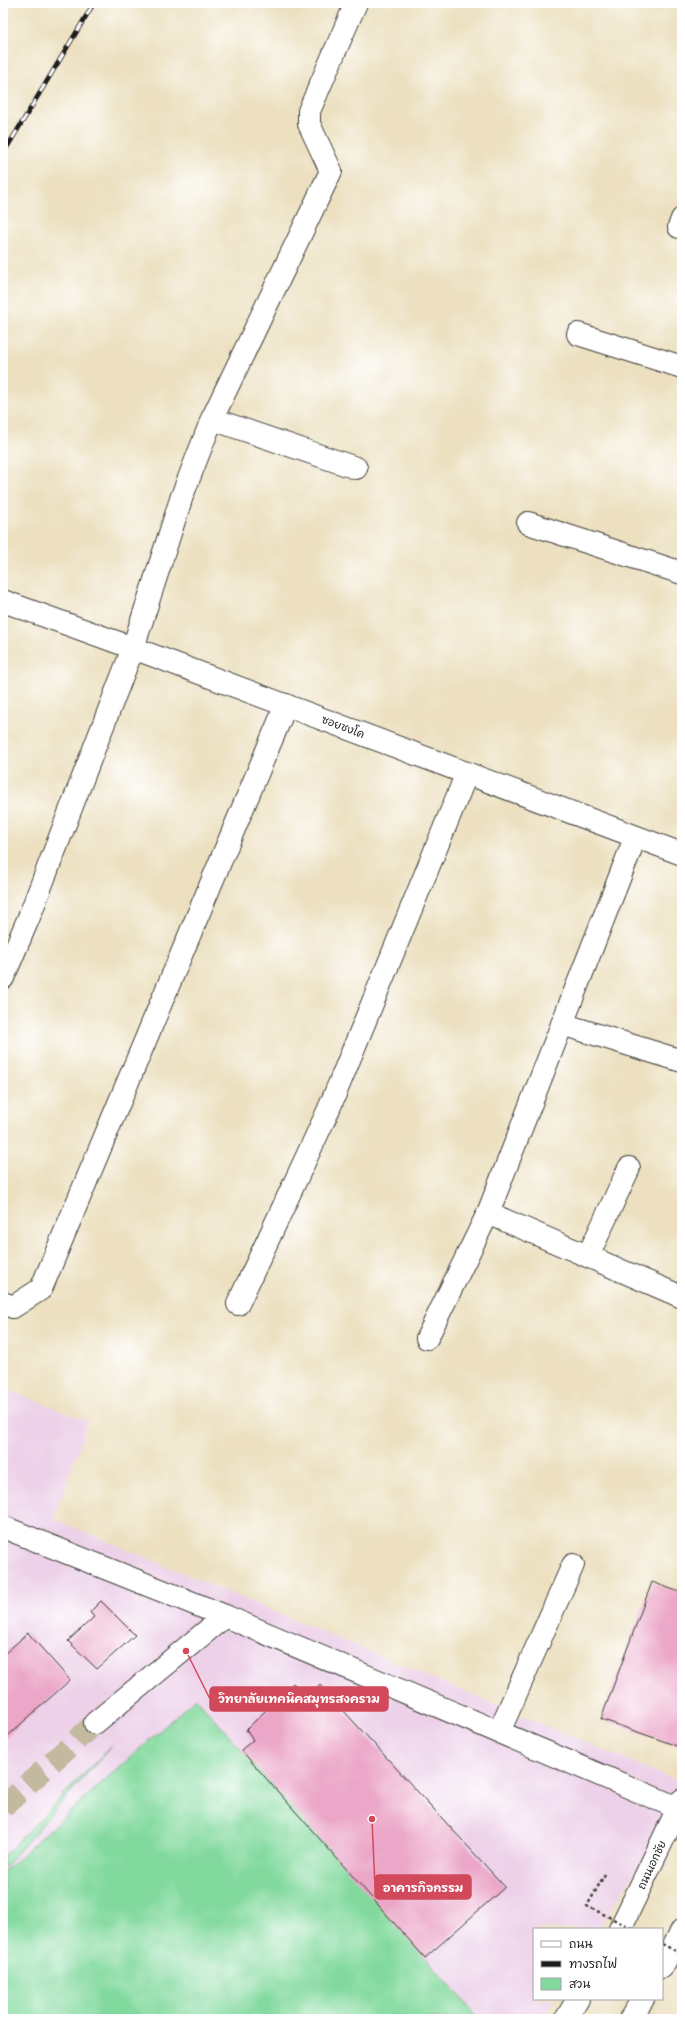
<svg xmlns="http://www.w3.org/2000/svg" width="685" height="2022" font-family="'Shantell Sans','Playpen Sans Thai',sans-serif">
<rect width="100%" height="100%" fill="#fff"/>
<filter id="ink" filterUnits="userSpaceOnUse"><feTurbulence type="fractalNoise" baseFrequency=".025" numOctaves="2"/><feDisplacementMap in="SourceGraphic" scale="8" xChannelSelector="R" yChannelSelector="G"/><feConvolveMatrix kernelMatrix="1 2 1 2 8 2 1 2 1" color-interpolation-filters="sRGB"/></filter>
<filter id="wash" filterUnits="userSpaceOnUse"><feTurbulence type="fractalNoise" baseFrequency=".012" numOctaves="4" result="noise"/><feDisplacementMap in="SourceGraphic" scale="16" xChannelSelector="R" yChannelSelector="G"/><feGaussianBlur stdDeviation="0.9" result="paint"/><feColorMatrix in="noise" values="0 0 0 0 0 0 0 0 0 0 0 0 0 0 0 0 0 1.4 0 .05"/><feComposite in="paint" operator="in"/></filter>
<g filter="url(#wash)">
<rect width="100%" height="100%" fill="#ece0c0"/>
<path fill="#edd1e9" d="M3,1388L88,1421L54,1519L682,1783V1797L599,1929H534V1999H555L543,2019H3Z"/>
<g fill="#81d99d" stroke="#4e7a5c">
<path d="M196,1698L480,2019H3V1872Z"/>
<path d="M113,1744L3,1869V1857Z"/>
</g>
<g id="blocks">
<g fill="#eba6c8">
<path d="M652,1582L682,1593V1732L677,1746L601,1719Z"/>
<path d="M101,1601L135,1635L97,1669L68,1641L94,1617L90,1612Z"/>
<path d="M28,1633L70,1680L3,1740V1655Z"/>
<path d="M293,1683L309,1698L320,1685L505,1887L425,1958L241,1750L253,1740L246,1730Z"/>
</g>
</g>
</g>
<g filter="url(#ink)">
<use href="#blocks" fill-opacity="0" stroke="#3b3935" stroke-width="1"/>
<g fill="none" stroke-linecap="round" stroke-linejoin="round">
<path stroke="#c2b99f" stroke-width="22" stroke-dasharray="22 11" stroke-linecap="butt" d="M3,1807L95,1723"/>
<g stroke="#3b3935" stroke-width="24">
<g id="minor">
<path d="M679,227L682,219"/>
<path d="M578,334L682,367"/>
<path d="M212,419L356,468"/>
<path d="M528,523L682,573"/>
<path d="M3,601L133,648L682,854"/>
<path d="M3,978L29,917L133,648L182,496L212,419L331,171L309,124V111L356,3"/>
<path d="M562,1024L682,1061"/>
<path d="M488,1213L682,1297"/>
<path d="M588,1256L629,1168"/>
<path d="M3,1303L13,1307L41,1289L286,705"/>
<path d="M238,1304L328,1111L467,773"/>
<path d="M427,1338L488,1213L635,838"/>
<path d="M3,1527L225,1616L95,1723"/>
<path d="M225,1616L678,1808"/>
<path d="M499,1732L573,1565"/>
</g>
</g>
<g stroke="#3b3935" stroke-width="24">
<g id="major">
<path d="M620,1929L682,1800"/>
<path d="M662,1967L682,1930"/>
<path d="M566,2019L578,1999"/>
<path d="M630,2019L643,1999"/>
</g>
</g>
<use href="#minor" stroke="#fff" stroke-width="22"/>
<use href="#major" stroke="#fff" stroke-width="22"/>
<g stroke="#1c1c1c" stroke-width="4.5">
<path id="rail" d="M3,154L94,3"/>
</g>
<use href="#rail" stroke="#fff" stroke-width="3" stroke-dasharray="9" stroke-linecap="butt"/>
<g stroke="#3b3935" stroke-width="2.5" stroke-dasharray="3 3" stroke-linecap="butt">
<path d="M605,1874L587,1906L633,1929"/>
<path d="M662,1944L682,1954"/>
</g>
</g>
</g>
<g text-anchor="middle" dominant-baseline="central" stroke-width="3" stroke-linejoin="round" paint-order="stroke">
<g font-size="11" fill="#1c1c1c" stroke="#fff">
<text transform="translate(343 727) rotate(21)">ซอยชงโค</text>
<text transform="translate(652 1865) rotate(-65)">ถนนเอกชัย</text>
</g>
</g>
<path fill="none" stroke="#d1495b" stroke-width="1.5" d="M186 1651L210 1699M372 1819L375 1887"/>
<g fill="#d1495b" stroke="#fff" stroke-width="1.5">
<circle cx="186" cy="1651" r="4"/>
<circle cx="372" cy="1819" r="4"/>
</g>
<g fill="#d1495b" stroke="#d1495b" stroke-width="1.5">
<rect x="210" y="1687" width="178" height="24" rx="4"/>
<rect x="375" y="1875" width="96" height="24" rx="4"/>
</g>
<g font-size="12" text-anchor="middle" font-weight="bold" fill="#fff">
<text x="299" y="1703">วิทยาลัยเทคนิคสมุทรสงคราม</text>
<text x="423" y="1892">อาคารกิจกรรม</text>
</g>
<rect width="685" height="2022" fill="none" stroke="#fff" stroke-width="16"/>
<rect x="533" y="1928" width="130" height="72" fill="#ffffff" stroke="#a4a4a4"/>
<rect x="541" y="1941" width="20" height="6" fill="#ffffff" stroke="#a4a4a4"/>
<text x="569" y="1948" font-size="12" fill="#1c1c1c">ถนน</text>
<rect x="541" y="1961" width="20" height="6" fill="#1c1c1c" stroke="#a4a4a4"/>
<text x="569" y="1968" font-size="12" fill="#1c1c1c">ทางรถไฟ</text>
<rect x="541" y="1978" width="20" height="12" fill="#81d99d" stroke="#a4a4a4"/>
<text x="569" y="1988" font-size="12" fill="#1c1c1c">สวน</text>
</svg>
